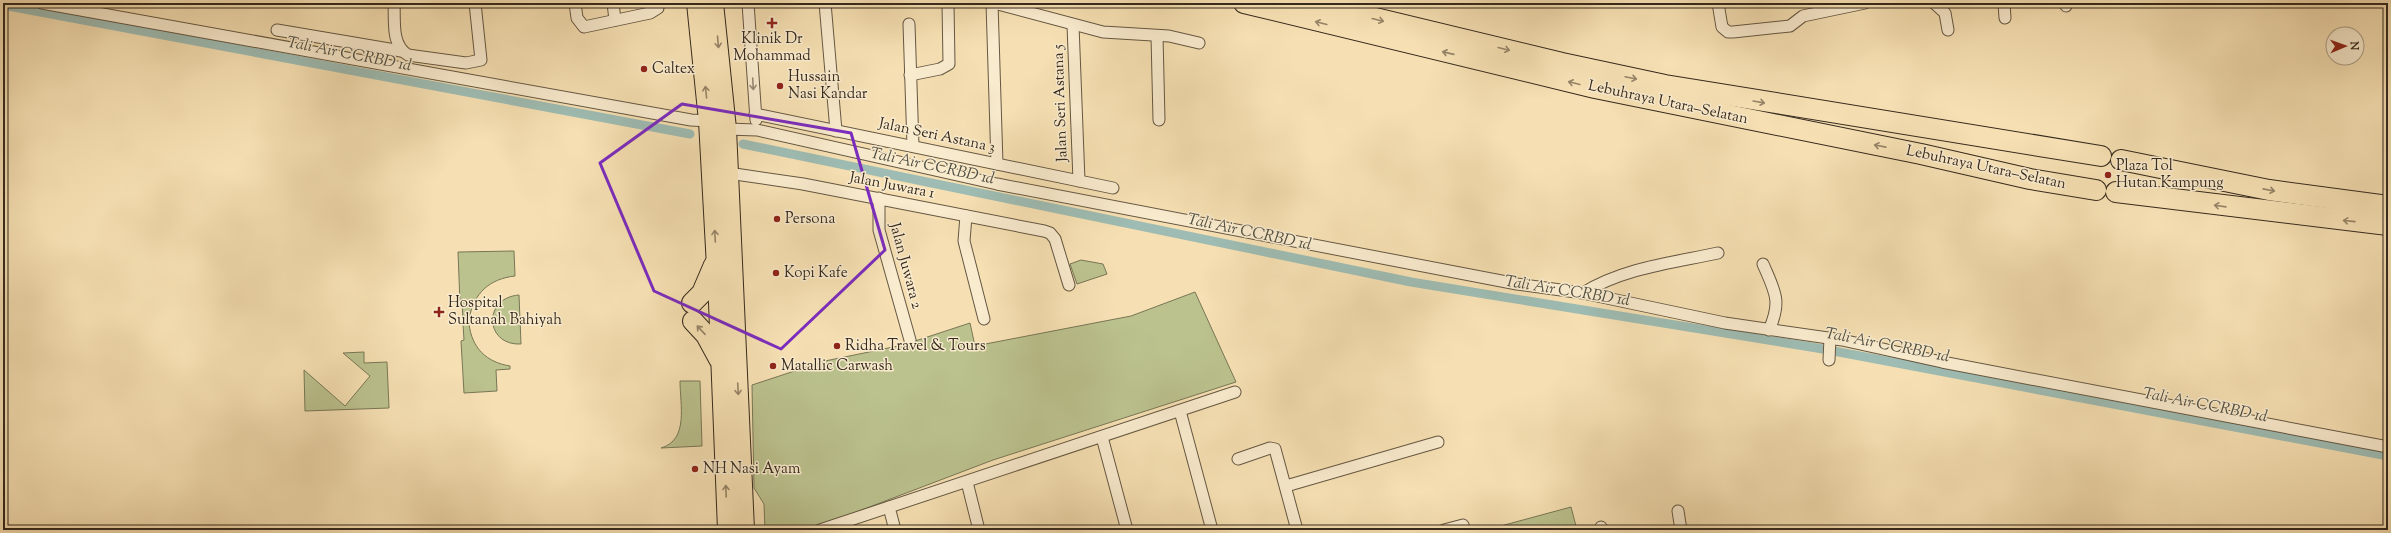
<svg xmlns="http://www.w3.org/2000/svg" width="2391" height="533" font-family="'Sorts Mill Goudy',serif">
<rect width="100%" height="100%" fill="#f6e0b3"/>
<filter id="stains"><feTurbulence type="fractalNoise" baseFrequency=".005" numOctaves="4"/><feColorMatrix values="0 0 0 0 .2 0 0 0 0 .09 0 0 0 0 .02 0 0 0 .5 -.17"/></filter>
<radialGradient id="worn" r=".72"><stop offset=".6" stop-color="#630" stop-opacity="0"/><stop offset="1" stop-color="#630" stop-opacity=".3"/></radialGradient>
<g fill="#bbc28e" stroke="#787656">
<path d="M514,251L515,276C489,279 474,293 469,319H463L462,303H460L458,252Z"/>
<path d="M1081,260L1103,264L1107,274L1077,284L1070,264Z"/>
<path d="M1195,292L1236,382L993,460L809,530H765L764,504L754,488L752,385L825,361L903,345L970,323L975,346L1131,316Z"/>
<path d="M519,295L521,344C485,346 482,298 519,295Z"/>
<path d="M463,324H469C472,348 486,362 510,366V369L496,370L497,391L464,393L461,341L464,340Z"/>
<path d="M364,352V363L387,362L389,408L305,411L304,370L345,406L370,376L343,353Z"/>
<path d="M680,381H700L702,446L661,448C689,440 680,405 680,381Z"/>
<path d="M1571,507L1577,530H1486Z"/>
</g>
<g fill="none" stroke-linecap="round" stroke-linejoin="round">
<g stroke="#9ebcb3" stroke-width="9">
<path d="M3,5L690,134"/>
<path d="M743,144L1411,282L1823,349L2388,456"/>
</g>
<g stroke="#655742" stroke-width="13">
<g id="street">
<path d="M42,3L691,120L709,121"/>
<path d="M394,3C395,21 391,45 408,55L466,63L481,60L475,3"/>
<path d="M575,3L577,18L584,27L650,13L658,8V3"/>
<path d="M613,3L615,20"/>
<path d="M748,3L756,120"/>
<path d="M825,3L836,131"/>
<path d="M992,3L997,164"/>
<path d="M994,3L1103,32L1169,36L1199,43"/>
<path d="M1718,3L1722,27L1728,32H1733L1790,26L1803,16L1865,3"/>
<path d="M1934,3L1945,13L1948,30"/>
<path d="M2004,3L2005,18"/>
<path d="M2064,3L2066,6"/>
<path d="M909,24L913,146"/>
<path d="M1073,25L1079,181"/>
<path d="M277,30L401,51"/>
<path d="M1157,36L1159,120"/>
<path d="M910,75L940,69L949,64L948,3"/>
<path d="M755,114L1113,188"/>
<path d="M726,129L757,130L997,184L1517,284L1583,293L1725,323L1842,340L1942,362L2388,447"/>
<path d="M728,173L803,184L1044,231L1050,233L1055,239L1069,285"/>
<path d="M879,198V230L910,340"/>
<path d="M966,216L964,241L984,319"/>
<path d="M1763,264C1775,292 1782,301 1769,330"/>
<path d="M1583,293C1624,268 1671,263 1718,253"/>
<path d="M1829,360L1830,338"/>
<path d="M1180,411L1212,530"/>
<path d="M1102,437L1127,530"/>
<path d="M1238,459L1270,448L1275,449L1297,530"/>
<path d="M967,482L979,530"/>
<path d="M1286,486L1438,442"/>
<path d="M889,507L895,530"/>
<path d="M1678,511L1681,530"/>
<path d="M1601,527V530"/>
<path d="M820,530L1235,392"/>
<path d="M1444,530L1463,525"/>
</g>
</g>
<g stroke="#35291d" stroke-width="22">
<g id="highway">
<path d="M697,3L709,121L719,303L728,530"/>
<path d="M713,3L726,129L744,530"/>
<path d="M1244,3L1595,88L1921,154L2030,179L2096,190"/>
<path d="M1313,3L1562,63L1665,85L2101,156"/>
<path d="M2121,160L2269,190L2388,206"/>
<path d="M2116,192L2388,225"/>
<path d="M692,303L702,293L714,265"/>
<path d="M693,321L706,335L719,359"/>
</g>
</g>
<use href="#street" stroke="#f9ebce" stroke-width="11"/>
<use href="#highway" stroke="#f6e0b3" stroke-width="20"/>
</g>
<defs><path id="oneway-shaft" d="M-6 0H5M1.5-3L5.5 0L1.5 3" fill="none" stroke-width="1.6" stroke-linecap="round" stroke-linejoin="round"/></defs>
<g stroke="#968468">
<use href="#oneway-shaft" transform="translate(1378 20) rotate(14)"/>
<use href="#oneway-shaft" transform="translate(1321 23) rotate(-166)"/>
<use href="#oneway-shaft" transform="translate(718 42) rotate(85)"/>
<use href="#oneway-shaft" transform="translate(1504 49) rotate(14)"/>
<use href="#oneway-shaft" transform="translate(1448 53) rotate(-167)"/>
<use href="#oneway-shaft" transform="translate(1631 78) rotate(12)"/>
<use href="#oneway-shaft" transform="translate(1574 83) rotate(-166)"/>
<use href="#oneway-shaft" transform="translate(706 92) rotate(-96)"/>
<use href="#oneway-shaft" transform="translate(1759 102) rotate(10)"/>
<use href="#oneway-shaft" transform="translate(1880 146) rotate(-169)"/>
<use href="#oneway-shaft" transform="translate(2269 190) rotate(11)"/>
<use href="#oneway-shaft" transform="translate(2220 206) rotate(-172)"/>
<use href="#oneway-shaft" transform="translate(2349 221) rotate(-174)"/>
<use href="#oneway-shaft" transform="translate(715 236) rotate(-93)"/>
<use href="#oneway-shaft" transform="translate(701 330) rotate(-133)"/>
<use href="#oneway-shaft" transform="translate(738 389) rotate(87)"/>
<use href="#oneway-shaft" transform="translate(726 491) rotate(-92)"/>
</g>
<use stroke="#978a76" href="#oneway-shaft" transform="translate(753 84) rotate(87)"/>
<path fill="none" stroke="#7b2cbf" stroke-width="3" stroke-linejoin="round" d="M682,104L851,133L885,250L781,349L654,291L600,163Z"/>
<g fill="#8f2418" stroke="#f9ebce" stroke-width="1.5">
<path d="M770 17h4v4h4v4h-4v4h-4v-4h-4v-4h4z"/>
<circle cx="644" cy="69" r="4"/>
<circle cx="780" cy="86" r="4"/>
<circle cx="2108" cy="175" r="4"/>
<circle cx="777" cy="219" r="4"/>
<circle cx="776" cy="273" r="4"/>
<path d="M437 306h4v4h4v4h-4v4h-4v-4h-4v-4h4z"/>
<circle cx="837" cy="346" r="4"/>
<circle cx="773" cy="366" r="4"/>
<circle cx="695" cy="469" r="4"/>
</g>
<g text-anchor="middle" dominant-baseline="central" stroke-width="3" stroke-linejoin="round" paint-order="stroke">
<g font-size="15" fill="#35291d" stroke="#f9ebce" text-anchor="start">
<text x="772" y="39" text-anchor="middle">Klinik Dr<tspan x="772" dy="17">Mohammad</tspan></text>
<text x="652" y="69">Caltex</text>
<text x="788" y="77">Hussain<tspan x="788" dy="17">Nasi Kandar</tspan></text>
<text x="2116" y="166">Plaza Tol<tspan x="2116" dy="17">Hutan Kampung</tspan></text>
<text x="785" y="219">Persona</text>
<text x="784" y="273">Kopi Kafe</text>
<text x="448" y="303">Hospital<tspan x="448" dy="17">Sultanah Bahiyah</tspan></text>
<text x="845" y="346">Ridha Travel &amp; Tours</text>
<text x="781" y="366">Matallic Carwash</text>
<text x="703" y="469">NH Nasi Ayam</text>
</g>
<g font-size="15" fill="#35291d" stroke="#f9ebce">
<text transform="translate(1061 103) rotate(-92)">Jalan Seri Astana 5</text>
<text transform="translate(1668 103) rotate(12)">Lebuhraya Utara–Selatan</text>
<text transform="translate(937 136) rotate(12)">Jalan Seri Astana 3</text>
<text transform="translate(1986 168) rotate(12)">Lebuhraya Utara–Selatan</text>
<text transform="translate(892 186) rotate(11)">Jalan Juwara 1</text>
<text transform="translate(905 266) rotate(75)">Jalan Juwara 2</text>
</g>
<g font-size="16" font-style="italic" fill="#4f4e42" stroke="#f9ebce">
<text transform="translate(349 55) rotate(11)">Tali Air CCRBD 1d</text>
<text transform="translate(932 167) rotate(12)">Tali Air CCRBD 1d</text>
<text transform="translate(1249 233) rotate(12)">Tali Air CCRBD 1d</text>
<text transform="translate(1567 292) rotate(9)">Tali Air CCRBD 1d</text>
<text transform="translate(1887 346) rotate(11)">Tali Air CCRBD 1d</text>
<text transform="translate(2205 406) rotate(11)">Tali Air CCRBD 1d</text>
</g>
</g>
<rect width="2391" height="533" fill="none" stroke="#f6e0b3" stroke-width="16"/>
<rect x="4" y="4" width="2383" height="525" fill="none" stroke="#35291d" stroke-width="2"/>
<rect x="8" y="8" width="2375" height="517" fill="none" stroke="#35291d"/>
<g transform="translate(2345 46) rotate(88)"><circle r="19" fill="#f9ebce" stroke="#ab9d87"/>
<path d="M0-3L7 15L0 10L-7 15Z" fill="#8f2418"/>
<text y="-6" font-size="11" font-weight="bold" text-anchor="middle" fill="#35291d">N</text>
</g>
<rect width="100%" height="100%" filter="url(#stains)"/>
<rect width="100%" height="100%" fill="url(#worn)"/>
</svg>
